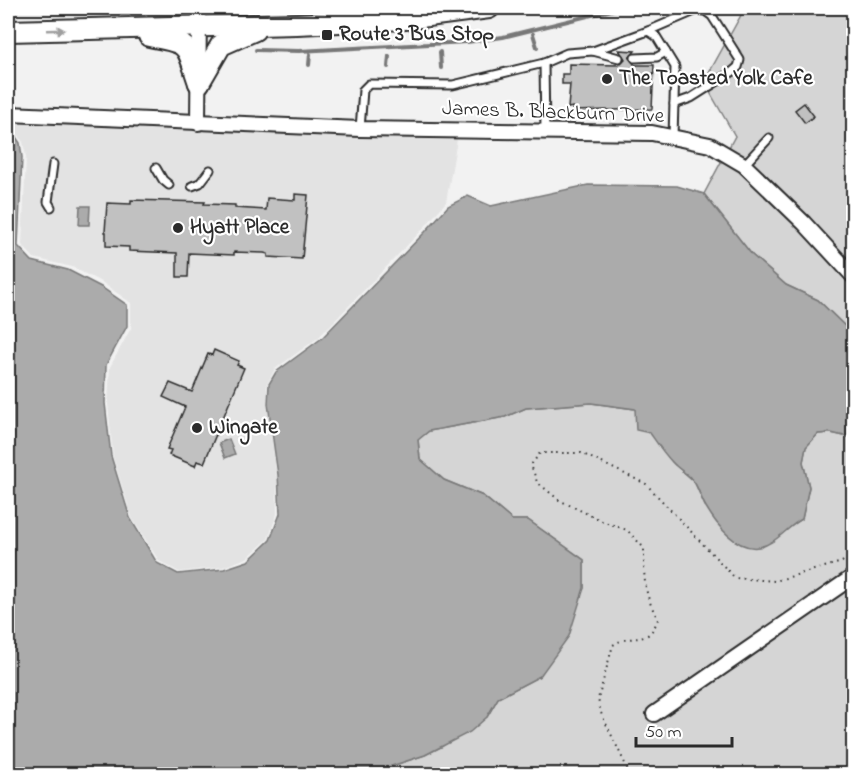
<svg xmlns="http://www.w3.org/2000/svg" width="861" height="782" font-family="'Indie Flower',sans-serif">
<rect width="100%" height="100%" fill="#f2f2f2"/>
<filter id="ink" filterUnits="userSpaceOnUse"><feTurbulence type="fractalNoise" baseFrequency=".0167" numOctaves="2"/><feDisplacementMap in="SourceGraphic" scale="12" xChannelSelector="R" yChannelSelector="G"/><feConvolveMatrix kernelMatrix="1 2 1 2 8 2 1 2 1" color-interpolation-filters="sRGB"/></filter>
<g filter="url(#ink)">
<path fill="#e3e3e3" d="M8,114L458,134L446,202L422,230L319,337L275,369L267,384V405L277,477V514L268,539L247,558L223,567L179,572L159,561L132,518L113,457L108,404L110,367L131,328V303L103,283L72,267L34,258L22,245L26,157L23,142L16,132H8Z"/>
<g fill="#d5d5d5" stroke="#808080" stroke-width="1.5">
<path d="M745,8H853V334L818,300L786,285L752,255L704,194L735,136L704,82Z"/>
<path d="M591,403L635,409L672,462L694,481L705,506L762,547C776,538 787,527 802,519L809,487L803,462L806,447L818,434L831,433L853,438V774H367L425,755L441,747L487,717L498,698L540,676L584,588V560L528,520H512L483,496L444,480L420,459L418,439L429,431L505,417L526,408Z"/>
</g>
<g fill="#ababab" stroke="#787878" stroke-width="1.5">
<path d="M14,134L20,143L22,157L18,246L32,261L68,270L101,287L127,305V326L106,365L105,403L111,456L130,518L157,563L178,574L224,569L248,561L270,540L280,514L278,475L268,404L269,384L276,372L322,338L425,232L448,206L468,196L491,206L588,185L677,186L704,194L752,255L786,285L818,300L853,334V438L831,433L818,434L806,447L803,462L809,487L802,519C787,527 776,544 759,547C736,551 716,524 706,507C701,499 699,489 694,482C689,474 679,470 673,463C664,454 657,443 650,433L636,430L635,409L591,403L526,408L505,417L429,431L418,440L420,459L444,480L483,496L512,520H528L584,560V588L569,636L540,676L498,698L487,717L470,732L425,755L367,774H8V135Z"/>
<path d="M80,206H90L89,225H79Z"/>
<path d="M229,439L235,454L225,458L219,443Z"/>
</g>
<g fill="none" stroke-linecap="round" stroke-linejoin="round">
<g stroke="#787878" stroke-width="4">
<path d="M533,34L537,47"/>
<path d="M256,50L299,51L467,42L503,37L620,8"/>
<path d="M440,52L441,68"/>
<path d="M309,65L310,54"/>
<path d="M388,67L389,56"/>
</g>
</g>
<g fill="#c1c1c1" stroke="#2b2b2b" stroke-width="1.5">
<path d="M619,50L635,51L629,58L635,65H654L652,109L572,111L573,107L568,108L570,84H562V74H569V64L619,65L625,59Z"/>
<path d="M804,103L814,116L805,123L795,110Z"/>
<path d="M295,194L308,195L302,259L268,257V254L264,253L234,252V255L189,253L188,277H177V253L129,251V247L106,246V232H105L107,203L131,204V200L205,202L204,204L235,205V208L266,210L267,198L295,200Z"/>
<path d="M214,350L239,361L237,365L244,368L204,463L197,461L195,466L169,455L171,450L167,449L185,407L163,397L170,383L192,392L208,354L212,355Z"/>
</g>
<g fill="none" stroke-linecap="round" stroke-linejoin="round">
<g stroke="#2b2b2b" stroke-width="11">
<g id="service">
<path d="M648,31L697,10L705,11L712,16L740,60L738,67L732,72L691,98L674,104"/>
<path d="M593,51L619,58"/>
<path d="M635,58L657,57L666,52"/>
<path d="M544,63L545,132"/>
<path d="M360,129L363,90L369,84L453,85L544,63L567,53L593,51L648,31L656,36L675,67L673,137"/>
<path d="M744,165L769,138"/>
<path d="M156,168L163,180L169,185"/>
<path d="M192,186L200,183L210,170"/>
<path d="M51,207L48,202L53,164"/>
</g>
</g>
<g stroke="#2b2b2b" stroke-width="18">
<g id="minor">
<path d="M8,114L360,129L652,133L710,145L744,165L804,223L854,277"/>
<path d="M198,123L199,8"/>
<path d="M654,714L854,576"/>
</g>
</g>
<g stroke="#2b2b2b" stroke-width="24">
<g id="secondary">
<path d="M8,31L297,24L405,19L489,8"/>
<path d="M149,36C192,44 185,43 199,83"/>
<path d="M199,83L221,45L255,30"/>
</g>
</g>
<path stroke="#2b2b2b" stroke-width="2" stroke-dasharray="1.5 4.5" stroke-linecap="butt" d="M630,774L601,713L598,699L613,645C634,631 647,649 658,619C643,593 644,577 644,548L627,530L602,521L559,500L537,482L531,465L540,453H581L646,484L735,578L775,581L842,562L854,552"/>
<use href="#service" stroke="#fff" stroke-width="7"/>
<use href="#minor" stroke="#fff" stroke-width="14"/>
<use href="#secondary" stroke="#fff" stroke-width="20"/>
</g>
<defs><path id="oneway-solid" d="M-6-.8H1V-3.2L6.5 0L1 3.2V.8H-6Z" transform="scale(1.5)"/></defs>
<use fill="#a0a0a0" href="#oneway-solid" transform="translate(56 30) rotate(-2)"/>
</g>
<g fill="#2b2b2b" stroke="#fff" stroke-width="2">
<rect x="321" y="29" width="12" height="12" rx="3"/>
<circle cx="607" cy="79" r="6"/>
<circle cx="178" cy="228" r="6"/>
<circle cx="197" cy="428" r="6"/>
</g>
<g text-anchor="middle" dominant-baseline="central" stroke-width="4.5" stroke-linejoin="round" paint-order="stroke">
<g font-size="21" font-weight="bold" fill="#2b2b2b" stroke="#fff" text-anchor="start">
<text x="339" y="35">Route 3 Bus Stop</text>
<text x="619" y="79">The Toasted Yolk Cafe</text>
<text x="190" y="228">Hyatt Place</text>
<text x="209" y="428">Wingate</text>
</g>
<g font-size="21" fill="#2b2b2b" stroke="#fff">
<text transform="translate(553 113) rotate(2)">James B. Blackburn Drive</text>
</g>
</g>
<rect width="861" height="782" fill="none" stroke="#fff" stroke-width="30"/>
<rect x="15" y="15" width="831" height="752" fill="none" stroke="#2b2b2b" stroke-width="2" filter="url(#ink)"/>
<path d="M636 737v9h96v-9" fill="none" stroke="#2b2b2b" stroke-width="3"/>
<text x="645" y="737" font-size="18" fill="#2b2b2b" stroke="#ffffff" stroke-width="4.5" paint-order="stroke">50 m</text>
</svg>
